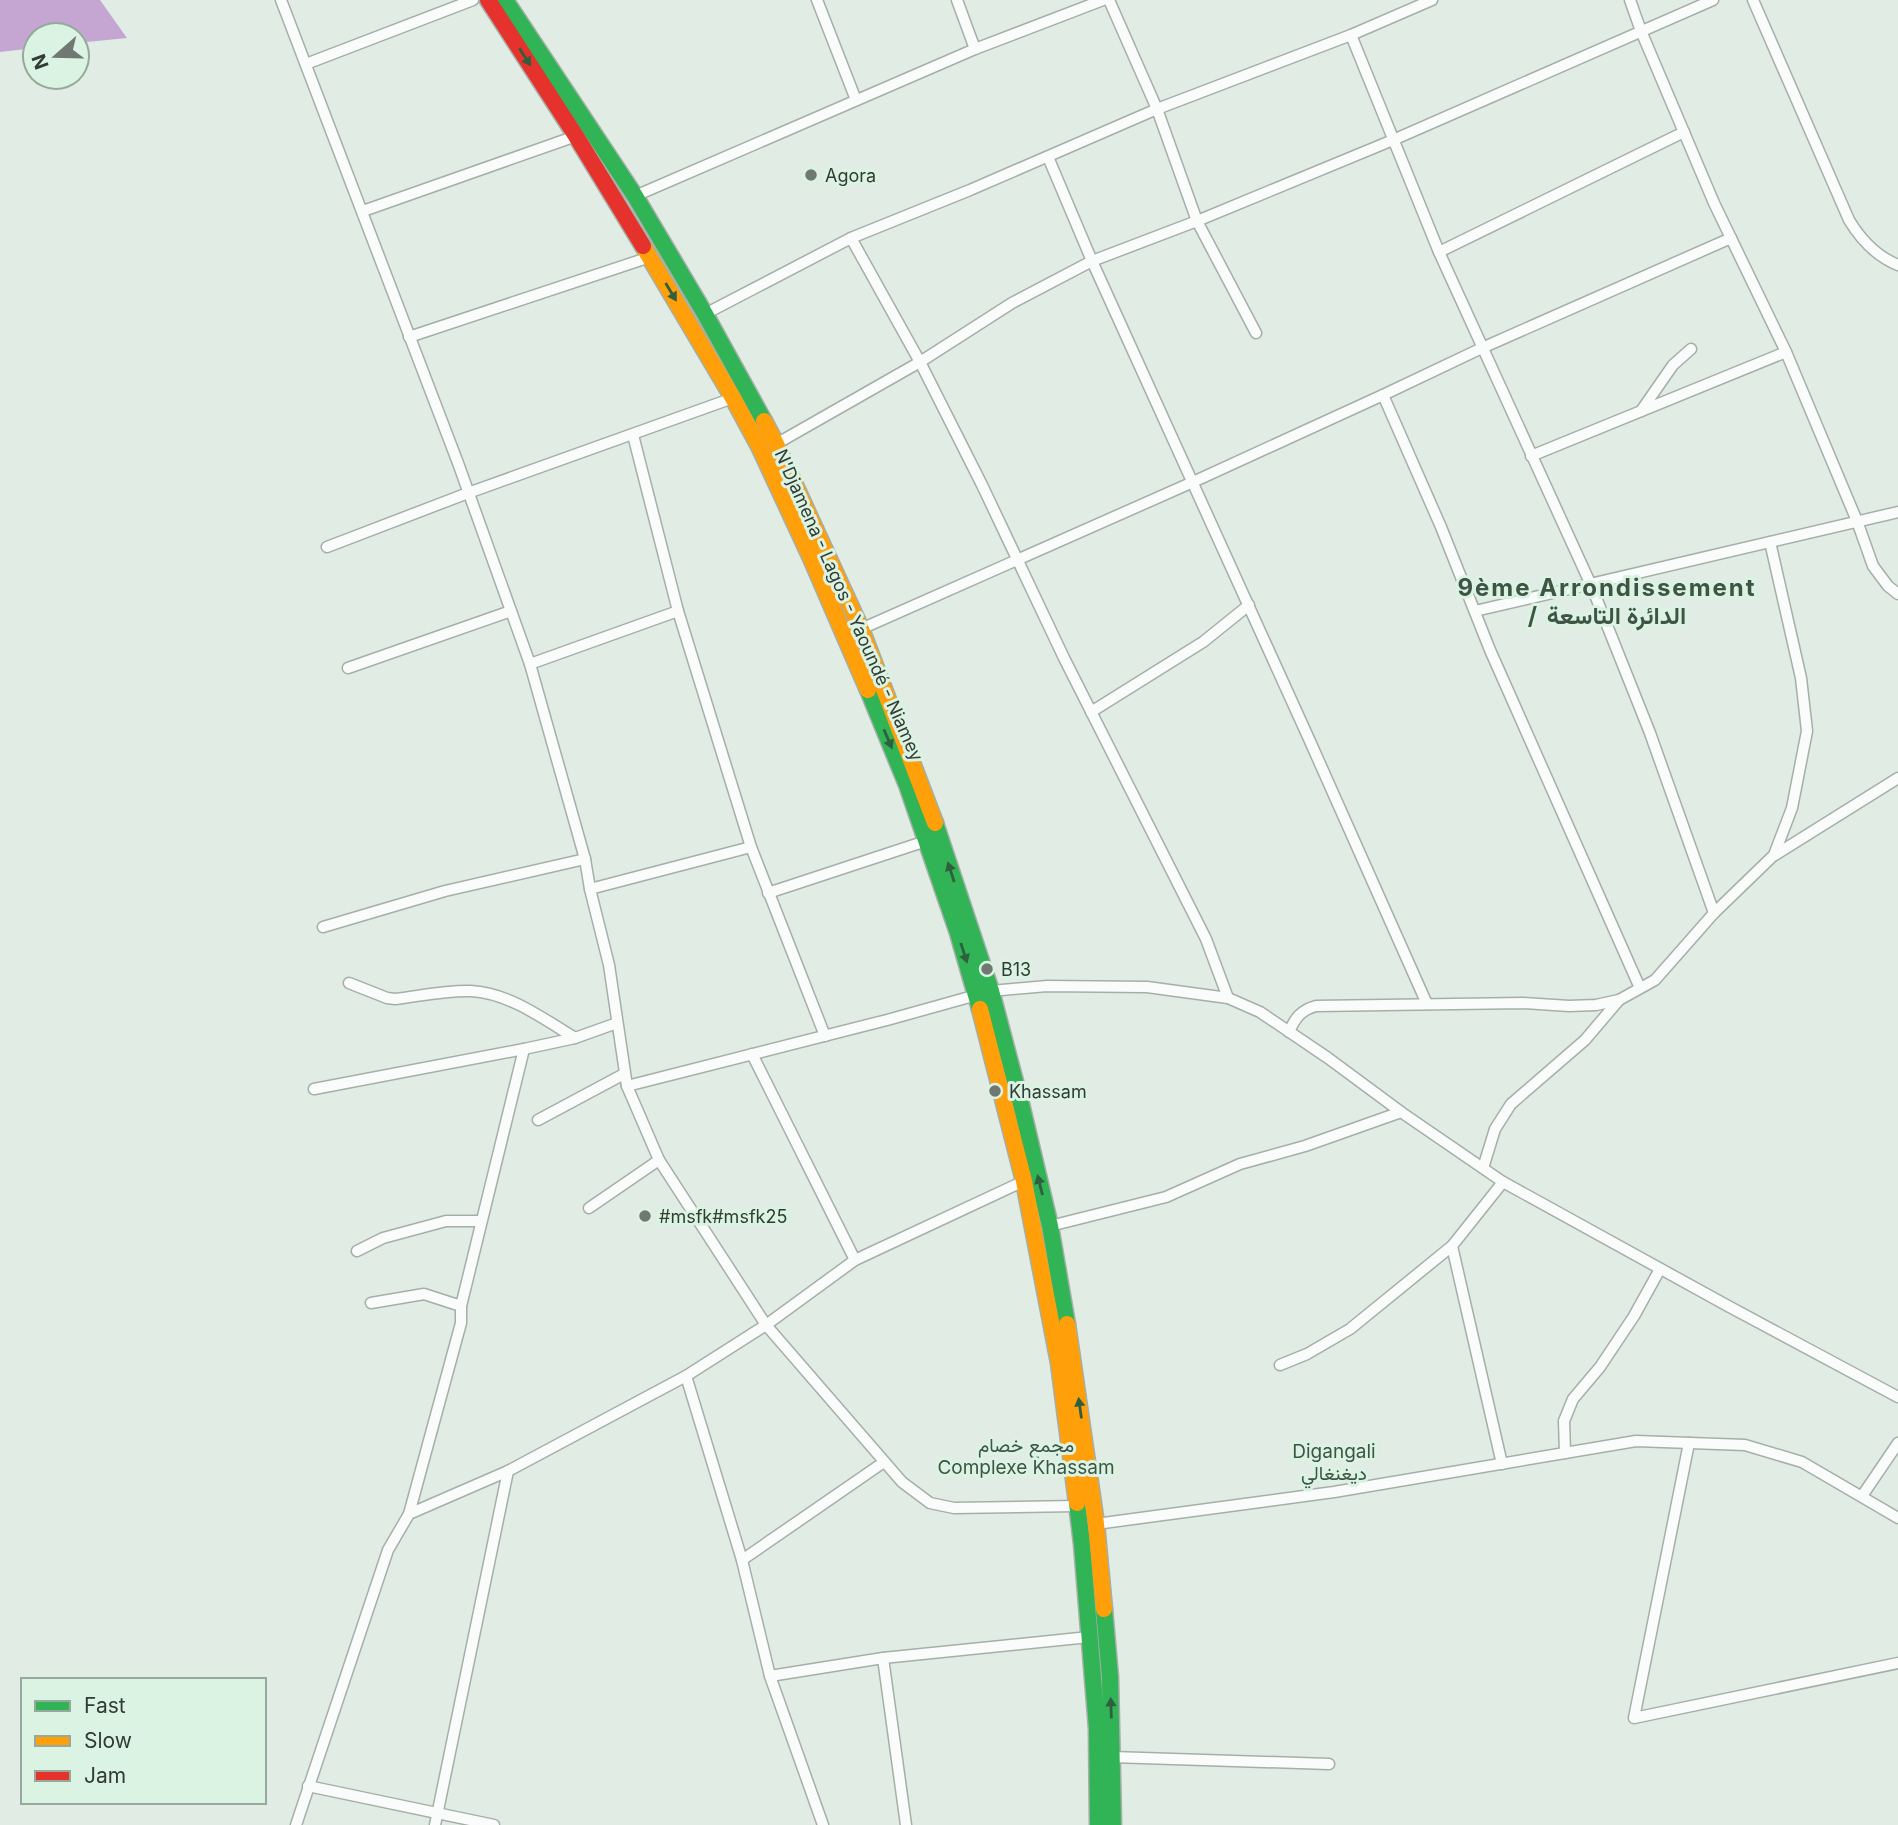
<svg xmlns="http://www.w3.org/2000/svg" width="1898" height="1825" font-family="Inter,Vazirmatn,sans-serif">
<rect width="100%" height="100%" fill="#e1ede4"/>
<path fill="#c5a6d3" d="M0,0H100L127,38L77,43V35H35V48L0,52Z"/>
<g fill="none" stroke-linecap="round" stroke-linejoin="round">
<g stroke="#a5afa8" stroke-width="13">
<g id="street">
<path d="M281,0L458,463L530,664L585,859L590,889L609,965L627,1086L659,1160L766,1325L902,1482L930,1503L954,1508L1076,1506"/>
<path d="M817,0L856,100"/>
<path d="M957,0L975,49"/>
<path d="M1109,0L1157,109L1197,221L1256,333"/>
<path d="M1630,0L1641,31L1714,203L1786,352L1857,521L1873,566L1888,586L1898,594"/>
<path d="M1753,0L1849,220C1861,240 1876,256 1898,265"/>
<path d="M1351,35L1439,252L1591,585L1650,733L1714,913"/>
<path d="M306,64L473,0"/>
<path d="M1048,157L1092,261L1309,739L1427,1004"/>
<path d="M635,196L975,49L1103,0"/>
<path d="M363,211L576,136"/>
<path d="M851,238L920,362L982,485L1064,658L1206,939L1228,998"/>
<path d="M1439,252L1684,132"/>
<path d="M705,314L851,238L970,190L1157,109L1351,35L1432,0"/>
<path d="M409,337L650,257"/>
<path d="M1383,395L1441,527L1490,650L1640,988"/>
<path d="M1641,411L1673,365L1691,349"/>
<path d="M633,435L678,611L751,847L825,1036"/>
<path d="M776,444L920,362L1012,303L1092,261L1197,221L1393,140L1713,0"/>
<path d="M1531,456L1786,352"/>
<path d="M327,547L468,493L733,398"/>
<path d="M1475,611L1898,512"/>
<path d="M861,629L1193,482L1383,395L1482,348L1731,238"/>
<path d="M530,664L678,611"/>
<path d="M348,668L511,611"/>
<path d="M1091,712L1203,642L1249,605"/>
<path d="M1775,855L1898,778"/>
<path d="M590,889L751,847"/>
<path d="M768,893L926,841"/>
<path d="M323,927L445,891L585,859"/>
<path d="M349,983L387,998L395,999C420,996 446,990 471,991C509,993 544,1019 575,1038"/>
<path d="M1289,1032C1295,1018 1301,1010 1316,1006L1523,1003L1569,1006L1596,1005L1619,1000L1655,980L1714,913L1774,855L1792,808L1807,731L1801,678L1770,542"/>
<path d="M752,1054L855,1260"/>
<path d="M627,1086L887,1020L991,991L1047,986L1147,987L1228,998L1260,1012L1328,1058L1401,1112L1503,1182L1728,1306L1898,1397"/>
<path d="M314,1089L524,1049L575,1038L617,1023"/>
<path d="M538,1120L624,1074"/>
<path d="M1483,1168L1495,1129L1511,1104L1585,1040L1619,1000"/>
<path d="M589,1208L659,1160"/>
<path d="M1050,1226L1166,1197L1240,1164L1305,1146L1401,1112"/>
<path d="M1452,1246L1502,1464"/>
<path d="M357,1251L383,1238L446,1221H481"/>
<path d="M371,1303L424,1294L461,1306"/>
<path d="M1280,1365L1307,1354L1350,1329L1452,1246L1503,1182"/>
<path d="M686,1376L742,1560L770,1676L823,1825"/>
<path d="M1689,1443L1634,1718L1898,1663"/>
<path d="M1565,1453L1564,1421L1573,1399L1600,1367L1634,1316L1660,1269"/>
<path d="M1862,1496L1898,1443"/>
<path d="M409,1514L461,1323V1306L524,1049"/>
<path d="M1096,1524L1334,1492L1636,1441L1745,1445L1802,1462L1898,1518"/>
<path d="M742,1560L884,1462"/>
<path d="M883,1658L906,1825"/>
<path d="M770,1676L883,1658L1089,1637"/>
<path d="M1112,1757L1329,1764"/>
<path d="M308,1786L494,1825"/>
<path d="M296,1825L388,1550L409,1514L508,1471L686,1376L766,1325L855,1260L1024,1181"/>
<path d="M435,1825L508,1471"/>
</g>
</g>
<g stroke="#a5afa8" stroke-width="19">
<g id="fast">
<path d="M505,0L635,196L705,314L764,421"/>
<path d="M868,690L907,785L958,933L980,1009"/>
<path d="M935,823L991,991L1021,1104L1050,1226L1067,1324"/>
<path d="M1077,1503L1082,1544L1097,1728L1098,1825"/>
<path d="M1104,1609L1110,1677L1113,1825"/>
</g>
</g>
<g stroke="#a5afa8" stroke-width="19">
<g id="slow">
<path d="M643,246L733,398L760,448L811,558L868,690"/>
<path d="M764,421L776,444L861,629L935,823"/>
<path d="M980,1009L1024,1181L1059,1363L1077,1503"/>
<path d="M1067,1324L1096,1524L1104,1609"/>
</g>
</g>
<g stroke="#a5afa8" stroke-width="19">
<path id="jam" d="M488,0L576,136L643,246"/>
</g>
<use href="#street" stroke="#fafcfb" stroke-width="10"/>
<use href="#fast" stroke="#30b455" stroke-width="16"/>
<use href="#slow" stroke="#ff9f0a" stroke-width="16"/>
<use href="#jam" stroke="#e5322d" stroke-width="16"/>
</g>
<defs><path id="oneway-solid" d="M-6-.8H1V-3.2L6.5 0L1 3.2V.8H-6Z" transform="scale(1.75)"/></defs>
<g fill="#315f3e">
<use href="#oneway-solid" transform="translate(525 57) rotate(57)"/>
<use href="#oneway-solid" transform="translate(671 292) rotate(59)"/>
<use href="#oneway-solid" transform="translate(888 739) rotate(67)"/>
<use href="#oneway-solid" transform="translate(951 872) rotate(-108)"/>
<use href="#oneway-solid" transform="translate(964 953) rotate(72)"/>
<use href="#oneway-solid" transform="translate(1040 1185) rotate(-104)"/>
<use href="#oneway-solid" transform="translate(1080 1408) rotate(-98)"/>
<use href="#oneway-solid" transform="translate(1111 1708) rotate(-92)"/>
</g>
<g fill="#6f7972" stroke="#dbf3e2" stroke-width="2.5">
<circle cx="811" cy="175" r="7"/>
<circle cx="987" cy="969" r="7"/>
<circle cx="995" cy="1091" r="7"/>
<circle cx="645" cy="1216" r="7"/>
</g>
<g text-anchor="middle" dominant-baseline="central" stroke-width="6" stroke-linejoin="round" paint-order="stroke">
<g font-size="18" fill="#323b34" stroke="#dbf3e2" text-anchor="start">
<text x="825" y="175">Agora</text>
<text x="1001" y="969">B13</text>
<text x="1009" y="1091">Khassam</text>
<text x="659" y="1216">#msfk#msfk25</text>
</g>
<g font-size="18" fill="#323b34" stroke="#dbf3e2">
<text transform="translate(849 605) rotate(66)">N'Djamena - Lagos - Yaoundé - Niamey</text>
</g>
<g font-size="19" fill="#3f5445" stroke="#dbf3e2">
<text x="1026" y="1445">مجمع خصام<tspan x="1026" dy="22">Complexe Khassam</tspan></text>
<text x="1334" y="1451">Digangali<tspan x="1334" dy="22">ديغنغالي</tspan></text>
</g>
<g font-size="24" font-weight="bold" letter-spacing="2" fill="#3f5445" stroke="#dbf3e2">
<text x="1607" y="587">9ème Arrondissement<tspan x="1607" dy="28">/ الدائرة التاسعة</tspan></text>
</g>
</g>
<rect x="21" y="1678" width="245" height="126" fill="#dbf3e2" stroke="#97a99c" stroke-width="2"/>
<rect x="35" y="1701" width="35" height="10" fill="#30b455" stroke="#97a99c" stroke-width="2"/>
<text x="84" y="1713" font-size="21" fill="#323b34">Fast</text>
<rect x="35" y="1736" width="35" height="10" fill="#ff9f0a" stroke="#97a99c" stroke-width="2"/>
<text x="84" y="1748" font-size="21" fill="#323b34">Slow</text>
<rect x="35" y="1771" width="35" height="10" fill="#e5322d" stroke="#97a99c" stroke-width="2"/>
<text x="84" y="1783" font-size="21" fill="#323b34">Jam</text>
<g transform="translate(56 56) rotate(250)"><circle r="33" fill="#dbf3e2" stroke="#97a99c" stroke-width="2"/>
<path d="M0-5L12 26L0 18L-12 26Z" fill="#6f7972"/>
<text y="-10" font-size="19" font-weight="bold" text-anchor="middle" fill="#323b34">N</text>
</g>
</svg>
